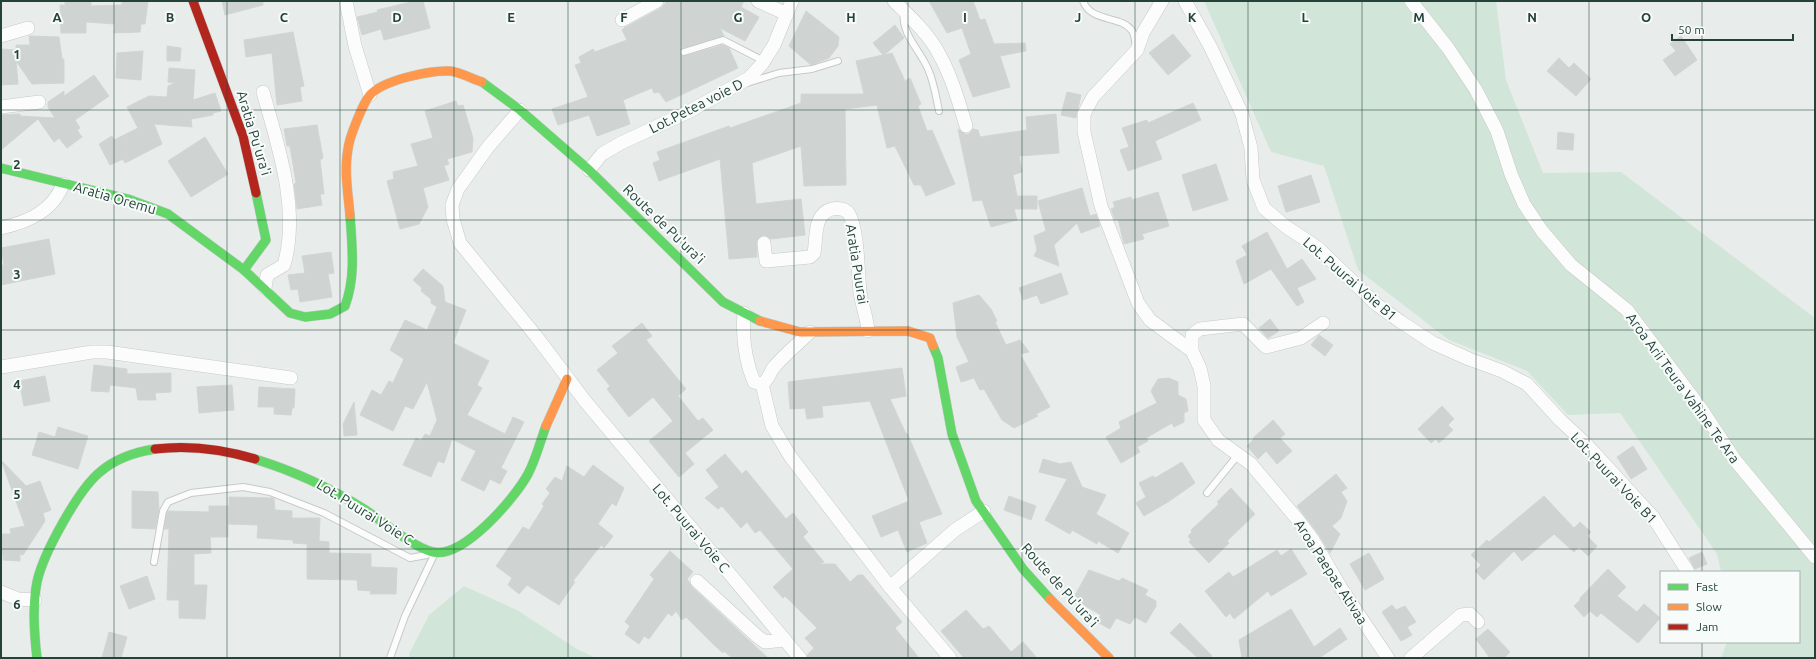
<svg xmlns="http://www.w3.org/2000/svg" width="1816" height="659" font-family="Ubuntu,sans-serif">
<rect width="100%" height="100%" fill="#e8edeb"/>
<g fill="#d1e6d8">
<path d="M1204,1H1496L1506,80L1543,173L1621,172L1815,318V658H1721L1727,642H1799V572H1721L1717,554L1620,413L1568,415L1527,371L1449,340L1358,270L1324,166L1271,152Z"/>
<path d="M464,586L517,610L577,649L596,658H410L409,654L429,615Z"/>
</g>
<g fill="#cfd4d2" stroke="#d1d6d4">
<path d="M65,1H91V6L122,5V1H148L145,24H141L140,32L114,33L115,24L86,22V33H61L60,5H65Z"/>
<path d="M222,1H263V5L225,15Z"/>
<path d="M415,1H423L430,28L384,40L381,29L362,35L357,17L378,12L377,10Z"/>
<path d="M667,1H744L741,7L759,17L745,41L720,28L724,36L683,48L680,51L681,56H685L723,45L729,48L738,68L666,102L659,92L654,93L652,88L623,100L630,124L597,136L589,115L558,125L552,109L588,97L575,65L581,63L579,57L593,49L595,52L627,40L622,30L624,28L661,8Z"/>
<path d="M929,1H973L980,20L985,19L994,44L1025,43L1026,51L1000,56L1010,87L973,97L959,60L971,54L962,28L947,33Z"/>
<path d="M806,11L839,37L838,46L829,58L811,65L789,46Z"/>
<path d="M895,25L904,38L884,55L892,53L905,81L910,78L921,104L918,106L927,131L932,130L955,184L926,196L921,185H914L895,146L887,148L877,105L845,109L846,185L804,186L801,146L752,163L756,204L801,199L805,235L771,239L763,235L757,240V257L729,259L720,159L659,181L653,163L660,160L657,152L729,126L730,128L801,103V94H864L856,61L883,55L873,43Z"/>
<path d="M293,32L304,86L300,87L302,101L277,105L272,53L246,57L244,40Z"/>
<path d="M1173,34L1191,56L1168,75L1149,53Z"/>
<path d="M29,36L59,37L62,59H64V83L32,84L16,61L18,84L1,85V49L16,50V45H30Z"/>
<path d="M1681,36L1697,60L1675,76L1663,60L1676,51L1670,44Z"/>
<path d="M167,46L181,48L180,61H167Z"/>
<path d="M143,51L141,80L116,78L117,53Z"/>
<path d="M1559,58L1569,68L1574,63L1591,79L1576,96L1547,71Z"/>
<path d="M169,68L195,70L193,100L215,93L221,111L213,113V115L191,119L192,127L154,124L162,144L125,163L123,159L110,165L99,144L112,136L114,140L138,128L127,107L149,96L167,97L168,86L175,83L168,82Z"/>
<path d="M94,75L109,96L75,120L80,128L77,130L82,137L67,148L59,138L54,142L38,119L1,150V115L20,114V116L55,118L48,107V102L64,91V96Z"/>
<path d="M1067,92L1081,95L1076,118L1061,115Z"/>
<path d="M456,101L458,106L463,105L473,138L472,152L447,159L449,164L444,166L449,180L423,188L428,207L419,224L400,229L387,181L394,179L393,172L418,166L411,144L433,138L425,111Z"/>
<path d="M1193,103L1201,120L1155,141L1162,159L1128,171L1120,150L1129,147L1122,128L1147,120L1148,123Z"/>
<path d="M1056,114L1059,153L1019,156L1022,172L1013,175L1017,196H1037V209H1014L1017,220L991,227L982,200L973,201L958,129L965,134H969L973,129L978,130L980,137L1027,130L1026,117Z"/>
<path d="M317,125L323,158L320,160L324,194H320L322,205L297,209L294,184L296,183L290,146H287L284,129Z"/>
<path d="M1558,132L1574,134L1573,150L1557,149Z"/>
<path d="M205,137L228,174L191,197L168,161Z"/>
<path d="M1216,164L1228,200L1193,211L1182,175Z"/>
<path d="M1311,175L1320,202L1286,212L1278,186Z"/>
<path d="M1082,188L1090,216L1096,214L1100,226L1081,233L1077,223L1054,245L1059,266L1034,256L1037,250L1034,236L1046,231L1038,201Z"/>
<path d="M1158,192L1169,226L1142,234L1144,239L1124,244L1118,219L1115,220L1111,209L1115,207L1113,202L1131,197L1132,200Z"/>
<path d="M1267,232L1287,269L1302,259L1316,279L1297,288L1304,302L1297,306L1271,269L1244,284L1236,261L1247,255L1242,246Z"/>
<path d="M49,239L55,274L1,285V265H4L1,248Z"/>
<path d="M331,252L334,273L328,274L332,297L300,302L298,289L291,290L288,275L305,273L302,256Z"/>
<path d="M423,269L443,286L445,302L466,310L453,343L489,361L477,385L482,388L467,415L505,434L513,417L524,422L501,468L507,471L500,484L490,479L484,491L461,480L476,451L452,439L444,463L438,461L431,477L403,465L416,438L421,441L425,434L430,436L437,420L427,382L413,409L405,406L393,431L360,415L372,390L381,395L389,381L393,383L404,359L390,350L405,320L427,330L437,307L431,303V299L421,291L422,288L413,280Z"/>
<path d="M1061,273L1068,294L1041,304L1037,295L1023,300L1019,288Z"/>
<path d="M979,295L991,309L997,321L995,322L1006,345L1020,340L1029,352L1020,354L1050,407L1036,414L1038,416L1014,428L1002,420L984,389L980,390L974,378L961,382L956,367L969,362L957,337L953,303Z"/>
<path d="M1270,319L1279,331L1268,338L1259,328Z"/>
<path d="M642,323L652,336L646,340L686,389L678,396L698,421L703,418L713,430L685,453L694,464L679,477L649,441L673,421L653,397L629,417L607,389L610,386L597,370L618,353L612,346Z"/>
<path d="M1319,335L1333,345L1325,356L1311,345Z"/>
<path d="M94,365L127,369V374L171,373V392L155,393L156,400H138L136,388L110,385L109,392L91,391Z"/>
<path d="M902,368L906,396L890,399L906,434L907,433L942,514L919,522L927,543L907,552L898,530L881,537L872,516L909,501L870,401L822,406L823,417L807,419L805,408L790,409L788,382Z"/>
<path d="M45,376L50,401L24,406L19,381Z"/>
<path d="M1169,378L1178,382V395L1186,399L1188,411L1184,413V422L1174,427L1172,423L1146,438L1148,441L1137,447L1140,452L1121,463L1106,437L1121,428L1119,422L1157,403L1151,391L1158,379Z"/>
<path d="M232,385L234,410L199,413L197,387Z"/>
<path d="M259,387L295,389L294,408H292L291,415L274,414V407H258Z"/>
<path d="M354,402L357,435L344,436L343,424Z"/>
<path d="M1442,406L1454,419L1448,425L1453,430L1439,443L1436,439L1431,443L1418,429Z"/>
<path d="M1273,420L1285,434L1280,438L1292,451L1277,464L1266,451L1258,459L1247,446L1254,439L1253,438Z"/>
<path d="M58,427L88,436L78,469L32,455L39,432L55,437Z"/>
<path d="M1633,446L1647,469L1631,479L1617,457Z"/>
<path d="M725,454L742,474L746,470L786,519L793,513L808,532L803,537L824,562L818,564H835L850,582L858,575H863L902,622L895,628L919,658H808L807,655L814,648L805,638L817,628L785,596L783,598L773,587L793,569L760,530L755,533L747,522L741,528L722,506L718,509L705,498L719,487L706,470Z"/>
<path d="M1043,459L1060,464L1071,462L1082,487L1106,495L1096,514L1129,533L1118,553L1098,541L1097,544L1072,530L1070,534L1045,520L1067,479L1039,472Z"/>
<path d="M1,460L26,486L40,481L51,510L43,513L45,521L23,555L20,554V561L3,560V554H1V534H11L10,529L25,526Z"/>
<path d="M1182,462L1195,483L1168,502L1144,516L1136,503L1146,497L1139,483L1153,476L1155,478Z"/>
<path d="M593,465L624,488L616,506L612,503L598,524L613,536L604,548L601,545L573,581L575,582L559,605L527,585L519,594L508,585L512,578L496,566L523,527L529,530L544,506L542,504L550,493L546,489L555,477L562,481L567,466L584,477Z"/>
<path d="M1336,474L1347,488L1341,492L1347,501L1341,518L1332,526L1340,534L1330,553L1319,535L1297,506Z"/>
<path d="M1231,488L1255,514L1227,541L1229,543L1209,563L1189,542L1191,540L1188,536L1192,532L1191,530L1219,504L1217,502Z"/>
<path d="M132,491L158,492L159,510L155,529L132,528Z"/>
<path d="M1009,496L1036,506L1031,520L1004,510Z"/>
<path d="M1544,496L1574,528L1580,522L1591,532L1587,536L1597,546L1588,556L1579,547L1574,552L1554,534L1522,561L1514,551L1484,580L1475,571L1481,565L1471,555L1487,540L1489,542Z"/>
<path d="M229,497L274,498L275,510L292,511V518H320L319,541L329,542V553L371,554V567L397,568L396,594H370L371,591L358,590L357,580L307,579V544L293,543V540L257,538L258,525L228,524V537H210L211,553L194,554V585H207L205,619L179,618V600H167L169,529H164L167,513L168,511L209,512V506H229Z"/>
<path d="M1291,549L1307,574L1271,596L1268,591L1234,619L1230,613L1226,617L1205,591L1229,572L1233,577L1277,550L1281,556Z"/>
<path d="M670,551L693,572L687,579L692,587L768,658H732L724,651L723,653L713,644L686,617L682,620L676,611L672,616L668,613L649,639L644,636L639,644L625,634L630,626L625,622L654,579L650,575Z"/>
<path d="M1702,552L1707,564L1695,569L1689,558Z"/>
<path d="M1369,553L1384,579L1365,590L1350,564Z"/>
<path d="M1608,569L1626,587L1617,596L1637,612L1644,604L1660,618L1638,643L1601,613L1597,617L1590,611L1584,617L1574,606L1580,600V598Z"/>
<path d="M1089,570L1119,581L1122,578L1148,590L1145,595L1156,601V606L1146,623L1135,617L1130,624L1116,618L1110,629L1097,622L1101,615L1073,599Z"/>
<path d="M147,576L155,599L129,609L120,586Z"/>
<path d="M1392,605L1396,610L1405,606L1416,622L1407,627L1412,635L1401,641L1382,612Z"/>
<path d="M1291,609L1314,647L1340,628L1347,639L1319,658H1242L1239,640Z"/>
<path d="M966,610L983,629L989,626L1011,652L1023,642L1037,658H964L941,631Z"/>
<path d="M1180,623L1212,656L1209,658H1198L1170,633Z"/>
<path d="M1488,629L1510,652L1504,658H1490L1476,639Z"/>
<path d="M109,632L127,637L121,658H102Z"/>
</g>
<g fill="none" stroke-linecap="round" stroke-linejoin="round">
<g stroke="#c5cac8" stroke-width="8">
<g id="lane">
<path d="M1083,1C1091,23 1122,15 1132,31C1135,35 1135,42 1136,46"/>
<path d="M904,13C901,34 920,50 928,69C934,82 936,97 939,111"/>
<path d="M684,52L723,40L764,61"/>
<path d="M747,83L779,73L812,69L838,61"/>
<path d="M1207,493L1238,455"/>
<path d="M154,562L163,511L168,502L191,493L243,487L270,492L324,513L410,558L427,555"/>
<path d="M390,658L405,616L434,555"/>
</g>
</g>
<g stroke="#c5cac8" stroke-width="14">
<g id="street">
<path d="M346,1L355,46L370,95"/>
<path d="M758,1L787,14"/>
<path d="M894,1C908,15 924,29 935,47C950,71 958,99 966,126"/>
<path d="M1162,1L1143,33L1137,50L1093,97L1084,114V132L1101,206L1138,303L1150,320L1192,351V335L1200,329L1243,324L1266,347L1301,338L1323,323"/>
<path d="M1185,1L1211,48L1242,114L1251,148L1253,180L1264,208L1285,226L1318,248L1376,304L1401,322L1433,343L1469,359L1502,371L1527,384L1560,420L1585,443L1653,517L1688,572"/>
<path d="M1411,1L1448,48L1476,90L1497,131L1511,174L1524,204L1542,231L1571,265L1627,310L1702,410L1735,460L1815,557"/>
<path d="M622,20L657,1"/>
<path d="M1,36L28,28"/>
<path d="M263,92C278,146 300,209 284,265L267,275L265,288"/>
<path d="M1,107L39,102"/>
<path d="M520,110L488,147L458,189L452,205L453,219L460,243L536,336L585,401L800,658"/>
<path d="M589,170L602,154L621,143L690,111L749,78L762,64L774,45L792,1"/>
<path d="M1,228C28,222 53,211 63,184"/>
<path d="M764,243L766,261L810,257L814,253C817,237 813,214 832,209C838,208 845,208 849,214C858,229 858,273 860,292C862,305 867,318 868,331"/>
<path d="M744,313C742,338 745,360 754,382L762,384"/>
<path d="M1192,351L1200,368L1204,386V420L1209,427L1218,440L1251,464L1298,520L1313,540L1341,588L1388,658"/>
<path d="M1,367L92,352H107L291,378"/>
<path d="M762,384L772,426L790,456L890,587L950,658"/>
<path d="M762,384C769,380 769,373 774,367C785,354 798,344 810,332"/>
<path d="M697,581L758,637L765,642L785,640"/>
<path d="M890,587L955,530L984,511"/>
<path d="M1,592L18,599L35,600"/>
<path d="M1411,658L1461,615L1470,614L1478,622"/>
</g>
</g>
<g stroke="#c3cbc8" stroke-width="10">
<g id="fast">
<path d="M482,82L520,110L589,170L723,302L760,321"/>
<path d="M1,168L128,199L168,214L244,270L290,313L305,317L330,314L345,306C356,277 352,246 350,215"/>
<path d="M244,270L266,240L256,193"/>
<path d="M933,346L938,358L952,434L976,501L1023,569L1050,599"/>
<path d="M255,459C294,471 329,487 364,509C382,521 414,548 433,552C463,559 515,498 528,474C536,459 540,442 546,426"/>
<path d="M37,658C34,633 32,607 37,582C43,554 78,490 100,472C115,459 135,452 155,449"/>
</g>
</g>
<g stroke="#c3cbc8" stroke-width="10">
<g id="slow">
<path d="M350,215C348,193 344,171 348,149C349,138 363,103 370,95C383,80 431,70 450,71C460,72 472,79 482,82"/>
<path d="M760,321L800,332L908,331L930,338L933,346"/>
<path d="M546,426L567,379"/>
<path d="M1050,599L1109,658"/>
</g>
</g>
<g stroke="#c3cbc8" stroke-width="10">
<g id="jam">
<path d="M193,1L243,136L256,193"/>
<path d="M155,449C188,445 222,449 255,459"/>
</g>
</g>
<use href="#lane" stroke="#fcfcfc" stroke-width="6"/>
<use href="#street" stroke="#fcfcfc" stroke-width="13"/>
<use href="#fast" stroke="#63d668" stroke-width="9"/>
<use href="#slow" stroke="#ff974d" stroke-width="9"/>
<use href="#jam" stroke="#b3261e" stroke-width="9"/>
</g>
<path fill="none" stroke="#24423a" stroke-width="1" stroke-opacity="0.55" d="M114,1V658M227,1V658M340,1V658M454,1V658M568,1V658M681,1V658M794,1V658M908,1V658M1022,1V658M1135,1V658M1248,1V658M1362,1V658M1476,1V658M1589,1V658M1702,1V572M1,110H1815M1,220H1815M1,330H1815M1,439H1815M1,549H1815M1702,642V658"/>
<g text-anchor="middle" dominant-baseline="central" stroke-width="4" stroke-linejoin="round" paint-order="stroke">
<g font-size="14" fill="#24423a" stroke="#f7fbf9">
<text transform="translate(696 106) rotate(-27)">Lot.Petea voie D</text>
<text transform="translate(254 133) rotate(73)">Aratia Pu'ura'i</text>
<text transform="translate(115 198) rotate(16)">Aratia Oremu</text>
<text transform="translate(664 224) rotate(44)">Route de Pu'ura'i</text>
<text transform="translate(857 264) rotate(81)">Aratia Puurai</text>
<text transform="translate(1350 279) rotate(41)">Lot. Puurai Voie B1</text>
<text transform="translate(1683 388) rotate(54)">Aroa Arii Teura Vahine Te Ara</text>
<text transform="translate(1614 478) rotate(47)">Lot. Puurai Voie B1</text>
<text transform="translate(365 512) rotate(32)">Lot. Puurai Voie C</text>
<text transform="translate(691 528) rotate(50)">Lot. Puurai Voie C</text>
<text transform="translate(1331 572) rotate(57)">Aroa Paepae Ativaa</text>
<text transform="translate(1060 585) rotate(48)">Route de Pu'ura'i</text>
</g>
</g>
<g font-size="13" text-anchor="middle" font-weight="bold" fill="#24423a" stroke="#f7fbf9" stroke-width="4" stroke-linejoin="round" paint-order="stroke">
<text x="57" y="22">A</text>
<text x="170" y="22">B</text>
<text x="284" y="22">C</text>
<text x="397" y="22">D</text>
<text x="511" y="22">E</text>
<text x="624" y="22">F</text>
<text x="738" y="22">G</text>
<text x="851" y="22">H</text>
<text x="965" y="22">I</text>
<text x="1078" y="22">J</text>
<text x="1192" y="22">K</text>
<text x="1305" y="22">L</text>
<text x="1419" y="22">M</text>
<text x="1532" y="22">N</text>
<text x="1646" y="22">O</text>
<text x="17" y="59">1</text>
<text x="17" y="169">2</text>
<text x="17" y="279">3</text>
<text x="17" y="389">4</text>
<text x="17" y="499">5</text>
<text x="17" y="609">6</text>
</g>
<rect width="1816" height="659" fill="none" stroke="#24423a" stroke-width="4"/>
<rect x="1660" y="571" width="140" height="72" fill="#f7fbf9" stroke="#a3b1ad"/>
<rect x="1668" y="584" width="20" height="6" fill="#63d668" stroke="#a3b1ad"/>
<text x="1696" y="591" font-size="12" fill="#24423a">Fast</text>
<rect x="1668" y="604" width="20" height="6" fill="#ff974d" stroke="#a3b1ad"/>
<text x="1696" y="611" font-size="12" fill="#24423a">Slow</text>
<rect x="1668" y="624" width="20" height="6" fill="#b3261e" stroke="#a3b1ad"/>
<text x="1696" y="631" font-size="12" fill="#24423a">Jam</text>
<path d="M1672 34v6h121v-6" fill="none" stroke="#24423a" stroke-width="2"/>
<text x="1678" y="34" font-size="12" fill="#24423a" stroke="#f7fbf9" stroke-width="3" paint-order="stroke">50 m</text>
</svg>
